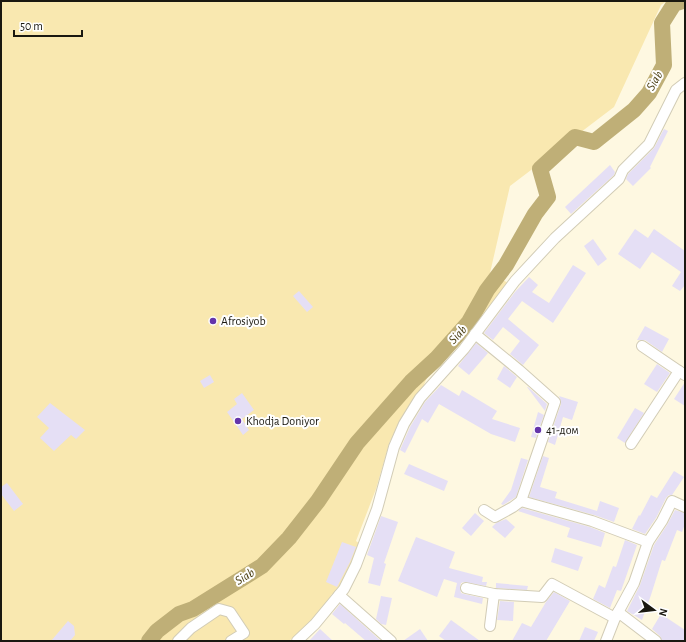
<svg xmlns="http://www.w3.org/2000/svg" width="686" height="642" font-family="'Alegreya Sans',sans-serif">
<rect width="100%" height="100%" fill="#fef8e1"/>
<path fill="#f9e8b0" d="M1,1H667L661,5L614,107L510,186L490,273L512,285L432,366L423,387L390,441L376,489L356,541L360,544L340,592L337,596L332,594C321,612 305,628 289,641H1Z"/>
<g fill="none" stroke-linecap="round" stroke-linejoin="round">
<path stroke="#bfaf77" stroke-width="16" d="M149,641L157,631L179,614L193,609L262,566L289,538L318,501L357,443L411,382L436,359L469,322L487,290L506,265L535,214L548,197L540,169L575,137L594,142L634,110L649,93L664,65L662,23L674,4L683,1"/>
</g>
<g fill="#e5dff5">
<path d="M664,129L668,131L650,167L651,168L633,186L626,179L628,174L654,148Z"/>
<path d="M610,165L615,172L614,175L571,214L565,207Z"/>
<path d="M635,229L648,238L654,229L685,251V285L680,291L672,286L681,272L652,252L640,269L618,254Z"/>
<path d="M593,239L607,259L598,266L584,246Z"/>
<path d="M573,265L586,273L553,323L522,301L508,319L539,345L523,365L510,354L520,341L503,327L493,340L484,333L515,292L529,277L538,285L532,292L549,303Z"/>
<path d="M299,291L313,307L307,312L293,296Z"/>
<path d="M645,326L669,339L662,352L645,340H637Z"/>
<path d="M476,343L488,353L469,375L458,366Z"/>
<path d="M657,364L670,373L657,392L644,384Z"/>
<path d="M504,366L517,377L510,388L497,379Z"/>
<path d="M210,375L214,382L204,388L200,381Z"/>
<path d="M685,382V406L674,399Z"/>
<path d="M441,385L459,396L462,390L497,411L492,419L520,428L515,442L491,434L439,404L428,423L422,419L405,453L400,450L410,427L425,402Z"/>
<path d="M527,387H528L547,404L545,411Z"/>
<path d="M242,393L254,410L242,419L249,430L243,435L227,412L237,404L234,399Z"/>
<path d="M559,396L578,402L572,420L563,417L555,445L548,442L561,404V401Z"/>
<path d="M50,403L85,430L76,439L71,435L54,451L40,438L49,428L37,417Z"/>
<path d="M635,408L644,413L625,443L617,438Z"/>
<path d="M538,412L544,415L536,438L531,437Z"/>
<path d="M543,456L549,458L540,487L557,492L555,498L597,511L600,501L619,508L614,522L594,515L529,497Z"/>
<path d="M521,458L528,460L516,497L503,505L501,504L511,490Z"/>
<path d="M409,464L448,481L444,491L404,474Z"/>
<path d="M674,471L684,477L672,495H669L666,498L656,518L645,534L632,529L639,515L640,516L651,495L657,498Z"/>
<path d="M7,483L23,504L14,511L1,494V487Z"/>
<path d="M522,508L590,527L605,533L601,547L567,537L570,528L518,511Z"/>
<path d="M675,510L685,513V524L682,532L677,530L665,561L662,560L651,595L642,620L627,611L640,585L654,545L667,525Z"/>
<path d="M475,513L484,521L471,536L462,528Z"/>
<path d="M381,516L398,522L384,563L386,564L380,586L368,583L374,558L367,555Z"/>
<path d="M506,519L515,527L505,538L492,527L496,523Z"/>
<path d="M416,537L455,552L449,568L483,577L482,582H487L486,586L464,582L461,583L460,587L461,593L464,594L483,598L482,604L454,597L457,583L444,579L437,597L398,581Z"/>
<path d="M625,540L637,545L621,591L617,590L610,608L593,599L599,585L605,588L613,566L616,567Z"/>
<path d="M342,542L356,547L350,562L337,587L326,582Z"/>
<path d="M555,548L583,557L578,571L551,562Z"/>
<path d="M496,583L528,586L527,590L496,588Z"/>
<path d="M554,592L570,601L546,641H512L522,623L531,627L546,602Z"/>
<path d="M381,596L392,598L386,625L381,624L376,619Z"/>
<path d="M500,601L514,602L513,621L497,620Z"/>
<path d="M340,604L381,641H366L345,623L344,624L332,614Z"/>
<path d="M661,614L685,630V641H662L660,636L652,629Z"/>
<path d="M451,620L480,641H446L439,636Z"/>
<path d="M68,621L74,626L75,635L70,641H51Z"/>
<path d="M585,627L598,632L594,641H579Z"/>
<path d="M320,629L333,641H309Z"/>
<path d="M420,629L428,641H403Z"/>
</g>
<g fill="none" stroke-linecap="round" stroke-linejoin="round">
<g stroke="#d2ccb6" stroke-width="12">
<g id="street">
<path d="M475,334L519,370L555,402L521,501L592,521L648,542L662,521L672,501L685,507"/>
<path d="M642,346L685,375"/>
<path d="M631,444L679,371"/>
<path d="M484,510L495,517L513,507L521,501"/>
<path d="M466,588L494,594L542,597L552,584L615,618"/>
<path d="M339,595L391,641"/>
<path d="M618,612L656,641"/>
<path d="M490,626L494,594"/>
<path d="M178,641L191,628L219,609L230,612L244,633L231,641"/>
<path d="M297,641L315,624L344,589L356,565L377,509L394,447L404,424L420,398L464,349L515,281L555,238L619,179L623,170L649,144L676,90L685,83"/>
<path d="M606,641L615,618L634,583L648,542"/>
</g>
</g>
<use href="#street" stroke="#fff" stroke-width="10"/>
</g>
<g fill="#6434ab" stroke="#fff" stroke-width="1.5">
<circle cx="213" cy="321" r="4"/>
<circle cx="238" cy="421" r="4"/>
<circle cx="538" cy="430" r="4"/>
</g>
<g text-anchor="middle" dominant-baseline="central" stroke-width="4" stroke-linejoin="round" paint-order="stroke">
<g font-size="12" fill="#1a1810" stroke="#fff" text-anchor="start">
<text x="221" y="321">Afrosiyob</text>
<text x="246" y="421">Khodja Doniyor</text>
<text x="546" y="430">41-дом</text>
</g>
<g font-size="13" font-style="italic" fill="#493d10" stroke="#fff">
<text transform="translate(655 81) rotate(-60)">Siab</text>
<text transform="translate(458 335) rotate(-47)">Siab</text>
<text transform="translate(245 577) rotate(-32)">Siab</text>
</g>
</g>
<rect width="686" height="642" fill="none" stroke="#1a1810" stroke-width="4"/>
<g transform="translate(654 610) rotate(105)" stroke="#ffffff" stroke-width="3" paint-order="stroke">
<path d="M0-3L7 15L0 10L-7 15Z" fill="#1a1810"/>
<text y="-6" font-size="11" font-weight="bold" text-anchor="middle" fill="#1a1810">N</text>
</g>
<path d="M14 30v6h68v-6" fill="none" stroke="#1a1810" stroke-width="2"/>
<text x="20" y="30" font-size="12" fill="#1a1810" stroke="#ffffff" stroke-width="3" paint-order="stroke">50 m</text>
</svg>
